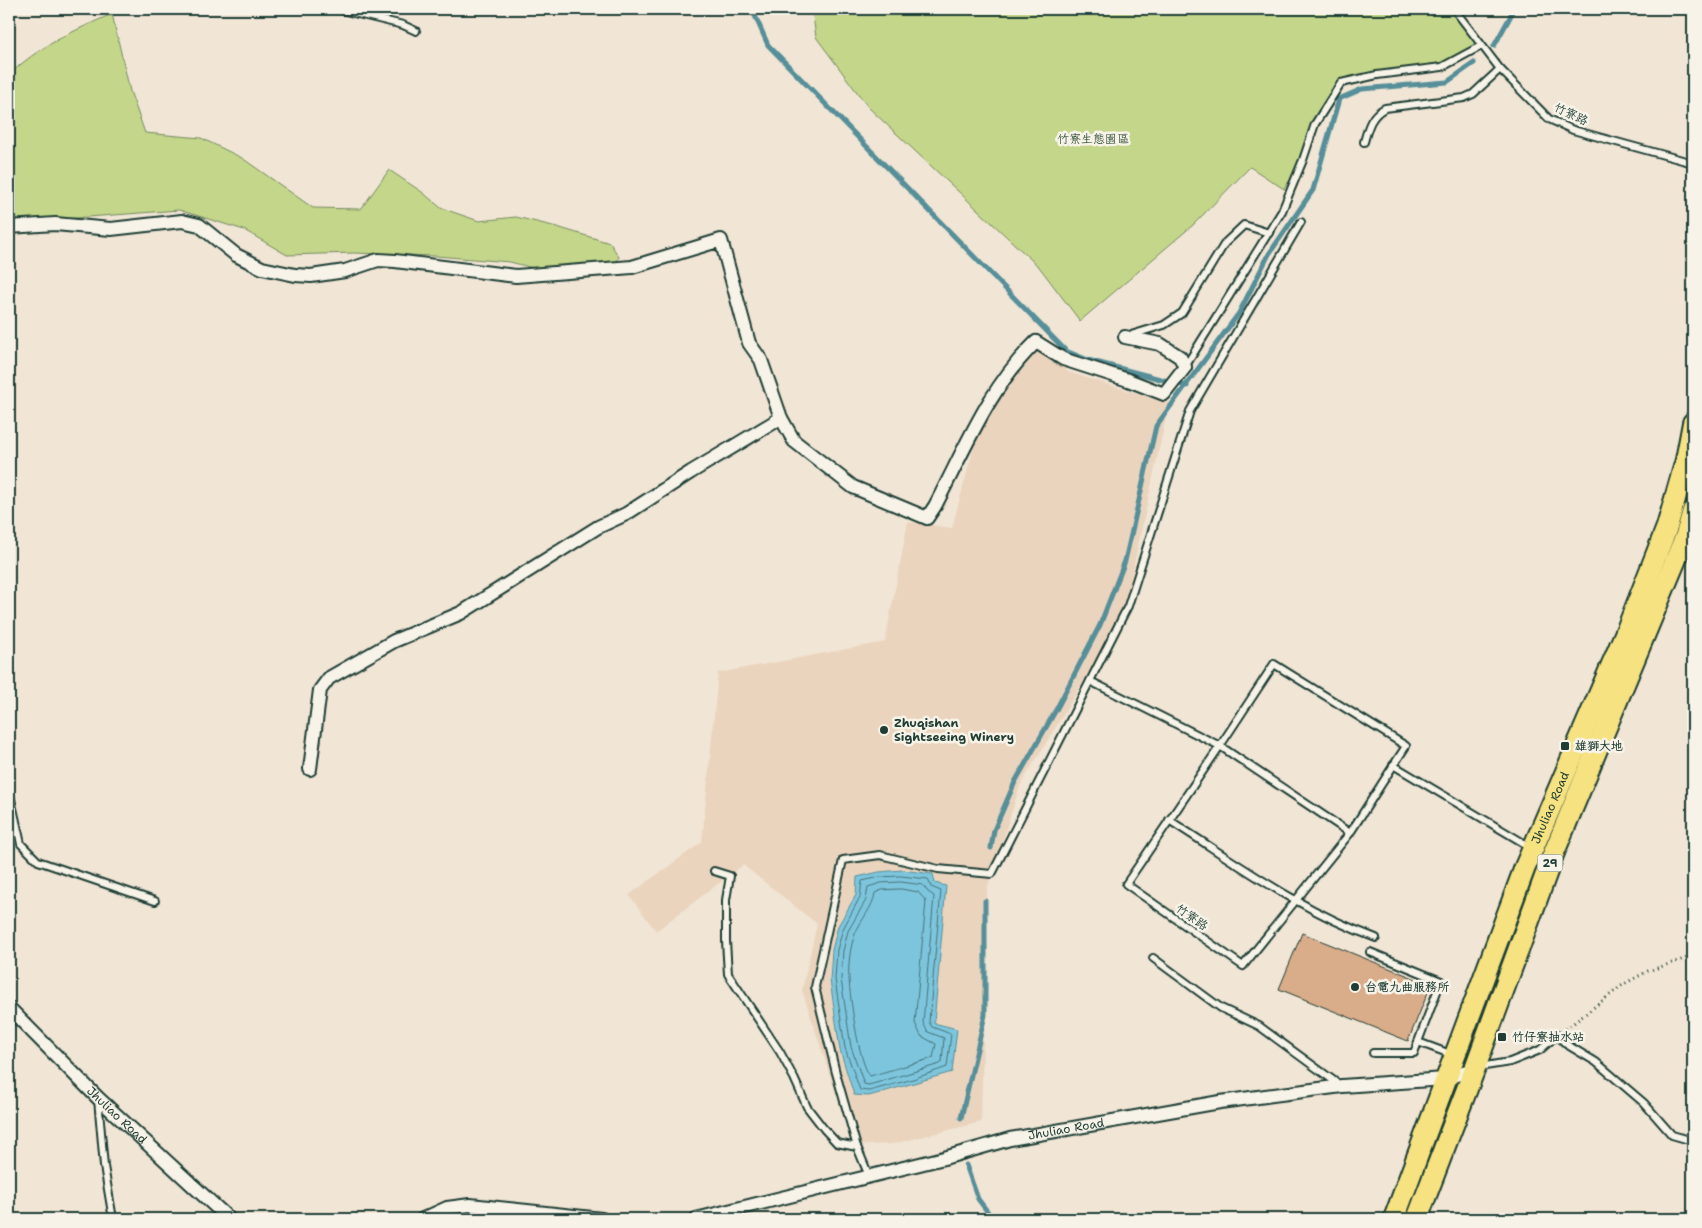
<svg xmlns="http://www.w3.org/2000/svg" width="1702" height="1228" font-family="'Shantell Sans','LXGW WenKai TC',sans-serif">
<rect width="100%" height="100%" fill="#f1e5d5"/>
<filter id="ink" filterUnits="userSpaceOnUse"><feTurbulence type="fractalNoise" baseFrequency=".02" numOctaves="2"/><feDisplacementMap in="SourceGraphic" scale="10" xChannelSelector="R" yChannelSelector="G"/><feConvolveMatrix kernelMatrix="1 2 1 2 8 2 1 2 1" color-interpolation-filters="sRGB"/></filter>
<g filter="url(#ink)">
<path fill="#ead4be" d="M1042,343L1068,372L1169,403L1123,616L1020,786L987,889L981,1122L893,1144L853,1146L802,990L817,924L743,865L656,931L629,895L702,842L718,673L885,642L908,522L952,528L983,413Z"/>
<g fill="#c4d68a" stroke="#728a5f">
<path d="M812,9H1452L1476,45L1442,67L1341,83L1315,124L1303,160L1284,189L1250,167L1193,225L1080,321L1040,268L868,107L816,37Z"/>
<path d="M112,14L130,91L145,133L201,138L242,158L313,208L361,209L389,170L422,192L441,208L479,221L516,217L557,227L610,243L619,257L613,270L565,276L510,262L436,256L354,253L287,255L244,230L179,210L62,219H9V75C37,47 75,30 112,14Z"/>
</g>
<path fill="#7dc5dd" stroke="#578f99" d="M902,870L933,874L935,883L946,886L934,1023L957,1029L952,1072L869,1096L854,1095L840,1050L830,980L832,950L838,926L856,895L857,877L879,872Z"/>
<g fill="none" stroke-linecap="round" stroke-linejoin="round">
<g stroke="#457378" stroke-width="1">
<path d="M901,876L928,879L931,887L941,891L929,1022L932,1027L951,1034L947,1067L913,1079L869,1091L860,1090L845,1048L835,979L837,950L843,929L860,897L862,881L880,877Z"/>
<path d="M901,882L923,885L927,891L934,896L923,1023L928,1032L944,1038L942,1062L940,1064L869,1085L864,1084L851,1047L841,979L843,951L848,931L866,900L868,887L881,883Z"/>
<path d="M901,889L918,892L926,901L915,1023L921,1036L936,1044L933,1058L870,1076C859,1063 850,999 849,979C848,965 850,947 855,934C861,919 873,908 875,893L882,890Z"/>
</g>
<g stroke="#578f99" stroke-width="5">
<path d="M752,9L768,45L1066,351L1088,360L1187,386"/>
<path d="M1494,46L1510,17L1513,9"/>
<path d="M991,848L994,830L1015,782L1057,708L1100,625L1125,561L1156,426L1239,313L1269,254L1313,190L1339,99L1362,89L1447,82L1474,63"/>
<path d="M961,1118L985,1015V901"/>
<path d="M966,1165L978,1199L993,1219"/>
</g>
</g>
<path fill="#d9ac8a" stroke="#1f3d34" d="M1302,933L1431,985L1408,1041L1279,989Z"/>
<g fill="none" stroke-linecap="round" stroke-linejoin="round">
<g stroke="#1f3d34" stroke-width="10">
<g id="lane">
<path d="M337,9L403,25L416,31"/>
<path d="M1454,9L1500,69L1549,119L1573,130L1693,163"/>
<path d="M1364,142C1368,127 1371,115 1385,108L1464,98L1473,94L1500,69"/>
<path d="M1131,335L1164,325L1182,313L1225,243L1244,225L1269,233"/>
<path d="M1185,367L1282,211L1303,160L1315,124L1341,83L1377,75L1442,67L1481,46"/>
<path d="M1274,664L1406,746L1350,833L1243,966L1126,884L1220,746Z"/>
<path d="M1090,681L1220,746L1350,833"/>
<path d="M1393,765L1532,848"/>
<path d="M9,790L21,844L38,861L155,901"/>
<path d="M1169,820C1235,862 1301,911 1376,938"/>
<path d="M714,871L730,876L726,900V941L728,974L780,1052L794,1078L807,1107L824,1129L837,1143L857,1147"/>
<path d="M1370,952L1441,981L1418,1042L1453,1055"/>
<path d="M1153,958L1221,1008L1259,1026L1341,1086"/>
<path d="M1373,1053H1414L1418,1042"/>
<path d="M1479,1067L1510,1062L1540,1050L1557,1035L1566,1044L1596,1062L1644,1103L1672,1135L1693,1141"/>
<path d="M98,1099L104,1166L113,1219"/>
<path d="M869,1176L857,1147L836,1073L815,987L843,860L880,855L938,869L992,874L1128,606L1190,411L1301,222"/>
</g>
</g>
<g stroke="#1f3d34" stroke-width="16">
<g id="street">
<path d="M9,227L55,224L111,229L182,221L199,225L236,255L262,268L295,275L311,276L345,271L378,260L395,261L516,276L632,267L721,240L749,343L761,360L781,418L794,441L853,487L927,518L935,506C965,449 989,387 1036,342L1063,359L1128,380L1164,394L1185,367L1180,357L1160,344L1125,337"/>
<path d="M310,769L320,690L329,678L394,641L461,613L598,527L626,514L691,472L781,418"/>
<path id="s1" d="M9,1008L98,1098L229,1219"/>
<path d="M423,1219L447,1208L470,1205L602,1219"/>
<path id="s2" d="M696,1219L944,1158L1010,1139L1220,1102L1342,1086L1445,1079L1475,1068"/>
</g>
</g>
<g stroke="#1f3d34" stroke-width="24">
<g id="primary">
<path id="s3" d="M1394,1219L1525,867L1628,627L1667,527L1686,460L1693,423"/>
<path d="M1417,1219L1475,1068L1553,855L1686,535L1693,511"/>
</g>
</g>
<path stroke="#1f3d34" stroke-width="3" stroke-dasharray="1 4" stroke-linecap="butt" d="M1566,1029L1624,984L1648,971L1693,956"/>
<use href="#lane" stroke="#f7f3e8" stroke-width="6"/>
<use href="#street" stroke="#f7f3e8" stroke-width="12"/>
<use href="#primary" stroke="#f7e281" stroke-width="20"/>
</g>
</g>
<g fill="#1f3d34" stroke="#f7f3e8" stroke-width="2">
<circle cx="884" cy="730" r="5"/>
<rect x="1560" y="741" width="10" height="10" rx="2.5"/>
<circle cx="1355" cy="987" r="5"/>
<rect x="1497" y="1032" width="10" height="10" rx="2.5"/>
</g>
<g text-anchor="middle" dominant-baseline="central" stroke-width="5" stroke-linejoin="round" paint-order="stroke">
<rect fill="#f7f3e8" stroke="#60746a" stroke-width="1" x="1537.5" y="854.5" width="25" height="17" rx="4"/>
<g font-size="11" font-weight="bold" fill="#1f3d34">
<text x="1550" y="863">29</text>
</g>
<g font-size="12" fill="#1f3d34" stroke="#f7f3e8">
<text transform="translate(1571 114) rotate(25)">竹寮路</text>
<text stroke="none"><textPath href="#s3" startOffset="440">Jhuliao Road</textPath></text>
<text transform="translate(1192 917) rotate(35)">竹寮路</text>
<text stroke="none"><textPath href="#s1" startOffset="152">Jhuliao Road</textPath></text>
<text stroke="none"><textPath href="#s2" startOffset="381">Jhuliao Road</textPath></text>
</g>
<g font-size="12" fill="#405c45" stroke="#f7f3e8">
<text x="1093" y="139">竹寮生態園區</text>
</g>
<g font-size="12" font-weight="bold" fill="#1f3d34" stroke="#f7f3e8" text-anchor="start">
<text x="894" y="723">Zhuqishan<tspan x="894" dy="14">Sightseeing Winery</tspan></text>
<text x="1575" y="746">雄獅大地</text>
<text x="1365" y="987">台電九曲服務所</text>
<text x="1512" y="1037">竹仔寮抽水站</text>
</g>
</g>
<rect width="1702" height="1228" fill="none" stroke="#f7f3e8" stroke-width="30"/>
<rect x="15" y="15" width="1672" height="1198" fill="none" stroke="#1f3d34" stroke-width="2" filter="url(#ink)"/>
</svg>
